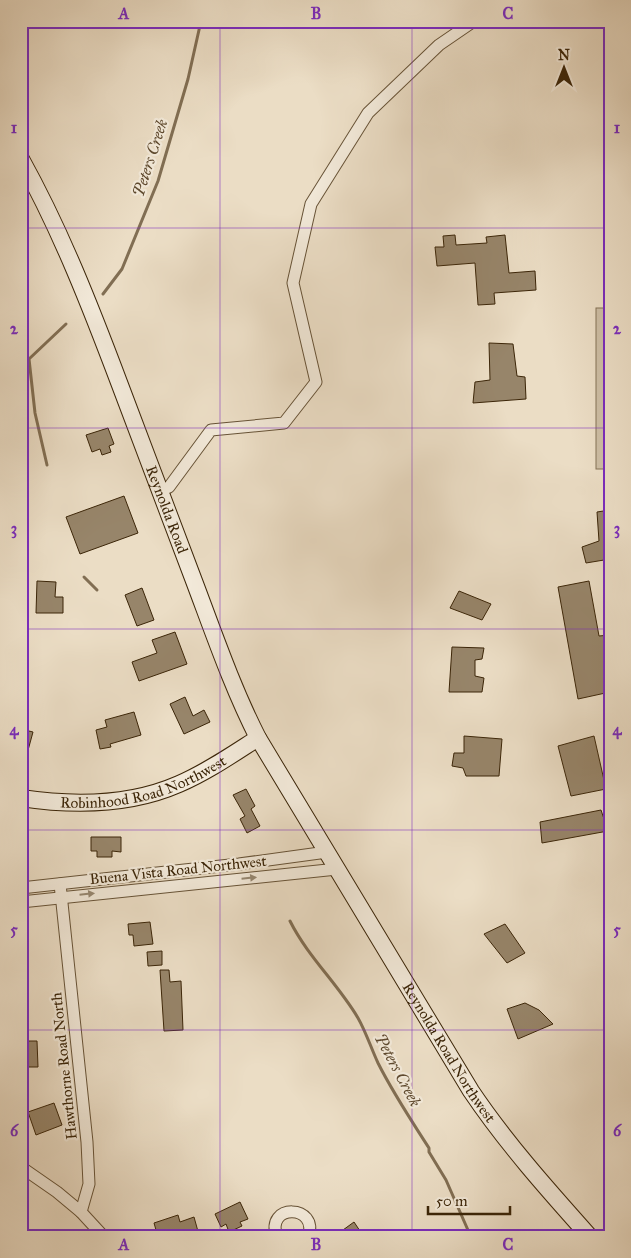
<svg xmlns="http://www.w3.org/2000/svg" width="631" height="1258" font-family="'IM FELL Great Primer',serif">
<rect width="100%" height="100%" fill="#ebddc5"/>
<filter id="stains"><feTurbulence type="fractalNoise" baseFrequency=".004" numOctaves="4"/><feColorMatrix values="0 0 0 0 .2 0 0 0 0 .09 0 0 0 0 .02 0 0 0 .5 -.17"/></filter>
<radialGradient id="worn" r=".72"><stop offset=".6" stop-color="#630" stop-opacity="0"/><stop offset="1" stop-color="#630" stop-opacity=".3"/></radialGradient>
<rect fill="#cdbea5" stroke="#847256" x="596" y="308" width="14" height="161"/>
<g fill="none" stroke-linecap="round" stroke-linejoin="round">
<g stroke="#816e53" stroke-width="3">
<path d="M103,294L122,269L158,181L188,79L201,21"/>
<path d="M47,465L35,413L29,359L66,324"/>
<path d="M84,577L97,590"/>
<path d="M290,921C308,957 338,984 358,1018C366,1032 371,1048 378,1063C393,1093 411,1120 429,1148V1152L446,1180L471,1237"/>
</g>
</g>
<g fill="#97856a" stroke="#3b2508">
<path d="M455,235L456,245L487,243L486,237L505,235L509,273L535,271L536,290L494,293L495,304L478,305L475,263L437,266L435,247H444L443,236Z"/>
<path d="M489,343L513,344L517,376L525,377L526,399L473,403L475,382L490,380Z"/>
<path d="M108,428L114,444L109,446L111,452L102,455L100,449L92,452L86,435Z"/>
<path d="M124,496L138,533L80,554L66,517Z"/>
<path d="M610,510V559L586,563L582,547L599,541L597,512Z"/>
<path d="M37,581L56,582L55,597H63V613H36Z"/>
<path d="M589,581L599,636L610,635V692L578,699L558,587Z"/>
<path d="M142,588L154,620L137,626L125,595Z"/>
<path d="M459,591L491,604L482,620L450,608Z"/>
<path d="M175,632L187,664L139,681L132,662L157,653L152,640Z"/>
<path d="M452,647L484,648L482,659L475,660V676L484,678L482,692H449Z"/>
<path d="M185,697L193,716L204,710L210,722L184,734L170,704Z"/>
<path d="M134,712L141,735L110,744L111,747L100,749L96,730L107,727L105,720Z"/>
<path d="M21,729L33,732L24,765L21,764Z"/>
<path d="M464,736L502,739L499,776H466L463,768L452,766L454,753H464Z"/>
<path d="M594,736L606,789L571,796L558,746Z"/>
<path d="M246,789L255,806L251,809L260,826L247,833L240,819L245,816L233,795Z"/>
<path d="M601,810L608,831L542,843L540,822Z"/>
<path d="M91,837H121V852L112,851V857H97V851H91Z"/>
<path d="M150,922L153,944L134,946L133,935H129L128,924Z"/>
<path d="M505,924L525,953L507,963L484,934Z"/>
<path d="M162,951V965L148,966L147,952Z"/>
<path d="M160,970H169L170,982L181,981L183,1030L164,1031Z"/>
<path d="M525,1003L539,1010L553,1024L518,1039L507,1009Z"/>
<path d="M21,1041H37L38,1067H23Z"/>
<path d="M54,1103L62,1125L36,1135L28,1112Z"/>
<path d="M240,1202L248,1219L240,1222L242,1226L229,1232L226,1224L221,1227L215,1214Z"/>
<path d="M178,1215L180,1222L194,1217L199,1235L195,1237H158L154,1223Z"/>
<path d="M354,1222L364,1237H347L343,1230Z"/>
</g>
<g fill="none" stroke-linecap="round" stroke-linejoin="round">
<g stroke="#675337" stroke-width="13">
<g id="street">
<path d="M160,491L169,487L211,430L284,423L316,382L293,283L311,204L368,113L439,45L474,21"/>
<path d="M60,884L87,1142L89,1184L81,1212L104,1237"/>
<path d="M21,888L239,864L327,852"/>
<path d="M21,902L337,869"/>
<path d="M21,1167L57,1192L81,1212"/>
<path d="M277,1237C264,1203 320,1204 308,1237"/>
</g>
</g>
<g stroke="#3b2508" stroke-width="18">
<g id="secondary">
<path id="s1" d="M21,159C61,231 91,308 120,385C143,447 167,510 191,573C212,628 231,685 258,738L471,1091C506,1143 548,1190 590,1237"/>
<path id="s2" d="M21,798C74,806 129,806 179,784C207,772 233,754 258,738"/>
</g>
</g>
<use href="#street" stroke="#f2e9d9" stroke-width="11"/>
<use href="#secondary" stroke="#f2e9d9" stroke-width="16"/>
</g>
<defs><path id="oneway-solid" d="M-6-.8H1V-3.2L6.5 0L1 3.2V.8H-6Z" transform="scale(1.25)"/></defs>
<g fill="#968770">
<use href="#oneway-solid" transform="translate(249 878) rotate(-6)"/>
<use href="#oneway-solid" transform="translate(87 894) rotate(-6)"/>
</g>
<path fill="none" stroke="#7b2cbf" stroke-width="1" stroke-opacity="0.55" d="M220,21V1237M412,21V1237M21,228H610M21,428H610M21,629H610M21,830H610M21,1030H610"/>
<g text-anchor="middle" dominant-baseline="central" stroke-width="4.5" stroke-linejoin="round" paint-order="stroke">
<g font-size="15" fill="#3b2508" stroke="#f2e9d9">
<text stroke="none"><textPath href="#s1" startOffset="380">Reynolda Road</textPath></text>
<text stroke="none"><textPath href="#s2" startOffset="126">Robinhood Road Northwest</textPath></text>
<text transform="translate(178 870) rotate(-6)">Buena Vista Road Northwest</text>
<text stroke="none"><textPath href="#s1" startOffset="994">Reynolda Road Northwest</textPath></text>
<text transform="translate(64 1066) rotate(-96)">Hawthorne Road North</text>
</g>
<g font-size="16" font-style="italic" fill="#5e492e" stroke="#f2e9d9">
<text transform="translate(150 158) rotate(-72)">Peters Creek</text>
<text transform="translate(398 1070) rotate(62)">Peters Creek</text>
</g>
</g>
<rect width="631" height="1258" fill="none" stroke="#ebddc5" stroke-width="55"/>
<g transform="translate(564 68)" stroke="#f2e9d9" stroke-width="4" paint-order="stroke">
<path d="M0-4L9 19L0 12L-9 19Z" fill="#3b2508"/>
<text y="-8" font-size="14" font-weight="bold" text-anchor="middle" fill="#3b2508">N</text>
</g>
<path d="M428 1206v8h82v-8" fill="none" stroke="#3b2508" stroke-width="2.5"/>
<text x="436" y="1206" font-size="15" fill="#3b2508" stroke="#f2e9d9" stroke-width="4" paint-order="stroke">50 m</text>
<rect x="28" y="28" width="576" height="1202" fill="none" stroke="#7b2cbf" stroke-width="2"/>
<g font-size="16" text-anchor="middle" font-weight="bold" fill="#7b2cbf">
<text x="124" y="19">A</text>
<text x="316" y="19">B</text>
<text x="508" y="19">C</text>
<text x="14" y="133">1</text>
<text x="617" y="133">1</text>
<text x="14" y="334">2</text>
<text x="617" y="334">2</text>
<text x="14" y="534">3</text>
<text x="617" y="534">3</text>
<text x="14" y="735">4</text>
<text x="617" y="735">4</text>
<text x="14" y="935">5</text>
<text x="617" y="935">5</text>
<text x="14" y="1136">6</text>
<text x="617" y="1136">6</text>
<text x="124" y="1250">A</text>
<text x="316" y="1250">B</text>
<text x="508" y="1250">C</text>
</g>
<rect width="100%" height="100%" filter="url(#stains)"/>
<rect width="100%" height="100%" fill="url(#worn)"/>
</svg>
